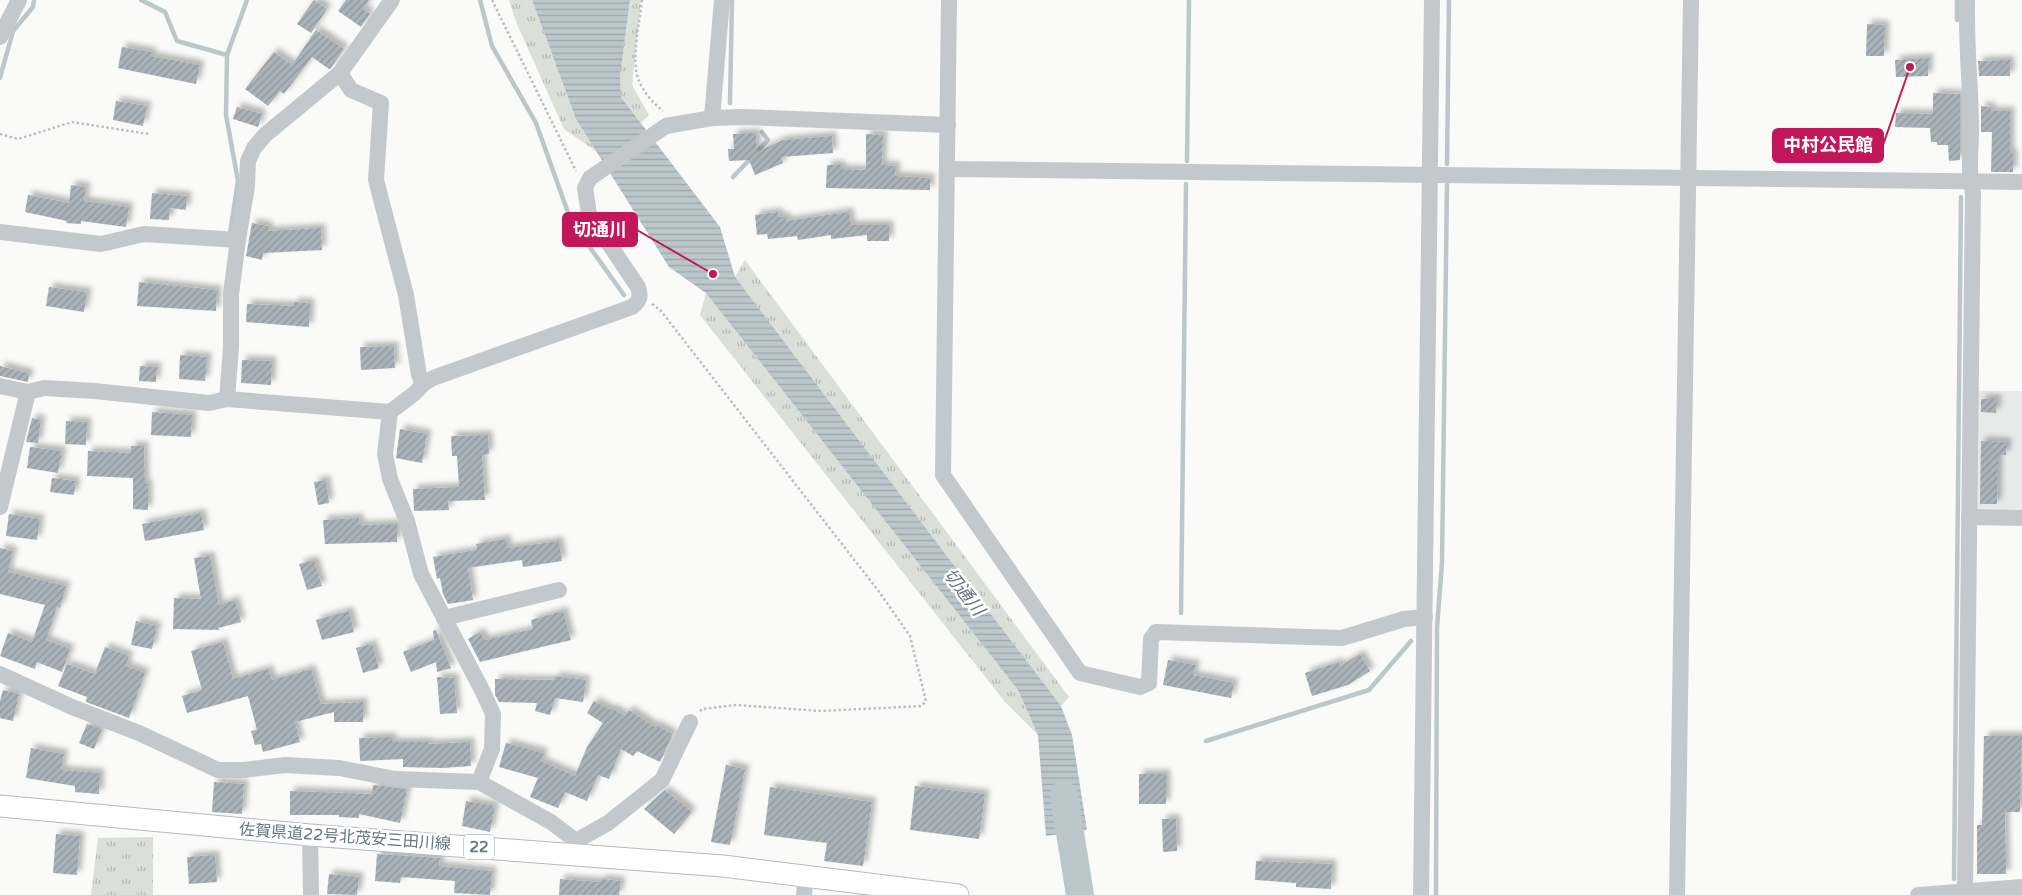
<svg xmlns="http://www.w3.org/2000/svg" width="2022" height="895" viewBox="0 0 2022 895" font-family="'Varela Round','Noto Sans JP',sans-serif">
	<style>
		.built { fill: #e8e9e9 }
		.grass { fill: url(#grass-tufts) }
		.water { fill: url(#water-rules) }
		.lines { fill: none; stroke-linecap: round; stroke-linejoin: round }
		.stream { stroke: #bbc7cb; stroke-width: 4.5 }
		.river { stroke: #bbc7cb; stroke-width: 28 }
		.building { fill: url(#building-hatch); filter: url(#shadow) }
		.major-casing { stroke: #b5babe; stroke-width: 23 }
		.path { stroke: #bbbfc2; stroke-width: 2.5; stroke-dasharray: 2.5 2.5; stroke-linecap: butt }
		.minor { stroke: #c3c8cc; stroke-width: 16 }
		.major { stroke: #fff; stroke-width: 21 }
		.labels { text-anchor: middle; dominant-baseline: central; stroke-width: 5; stroke-linejoin: round; paint-order: stroke }
		.shield { fill: #fff; stroke: #939fa8; stroke-width: 1 }
		.shield-label { font-size: 15px; font-weight: bold; fill: #657683 }
		.street-label { font-size: 16px; fill: #657683; stroke: #fff }
		.water-label { font-size: 18px; font-style: italic; fill: #60757c; stroke: #fff }
		.leader { fill: none; stroke: #c2185b; stroke-width: 2 }
		.callout-dot { fill: #c2185b; stroke: #fff; stroke-width: 2 }
		.callout { fill: #c2185b; stroke: #c2185b; stroke-width: 2 }
		.callout-label { font-size: 18px; text-anchor: middle; font-weight: bold; fill: #fff }
	</style>
	<defs>
		<pattern id="grass-tufts" width="24" height="20" patternUnits="userSpaceOnUse" patternTransform="scale(1.25)"><rect width="24" height="20" fill="#dadfd7"/><path d="M3 7l-1-3M5 7V3M7 7l1-3M15 17l-1-3M17 17v-4M19 17l1-3" fill="none" stroke="#b4b9b4"/></pattern>
		<pattern id="water-rules" width="6" height="5" patternUnits="userSpaceOnUse" patternTransform="scale(1.25)"><rect width="6" height="5" fill="#bbc7cb"/><path d="M0 2.5h6" fill="none" stroke="#9ca6aa"/></pattern>
		<pattern id="building-hatch" width="6" height="6" patternUnits="userSpaceOnUse" patternTransform="scale(1.25)"><rect width="6" height="6" fill="#aab3b9"/><path d="M-1 1l2-2M0 6l6-6M5 7l2-2" fill="none" stroke="#8e969c"/></pattern>
		<filter id="shadow"><feDropShadow dx="4.5" dy="-4.5" stdDeviation="2.5" flood-color="#0004"/></filter>
	</defs>
	<rect width="100%" height="100%" fill="#fafaf8"/>
	<path class="built" d="M1978,391h44v121l-46,-1z"/>
	<g class="grass">
		<path d="M509,0h23l44,119 21,33 -33,-23 -48,-107z"/>
		<path d="M630,0h11l-9,85 17,30 -8,8 -20,-26 -1,-21z"/>
		<path d="M745,260l324,437 -8,9 -326,-429z"/>
		<path d="M706,293l312,397 20,45 -33,-33 -305,-387z"/>
		<path d="M153,837v58h-62l7,-57z"/>
	</g>
	<path class="water" d="M532,0h98l-10,76 1,21 99,130 15,50 326,429 11,29 15,95 -41,6 -8,-101 -20,-45 -312,-397 -37,-26 -93,-148z"/>
	<g class="lines">
		<g class="stream">
			<path d="M141,0l24,12 12,29 50,14 -1,60 12,66 -8,52"/>
			<path d="M480,0l12,46 44,77 35,98 53,74"/>
			<path d="M1957,20v-20"/>
			<path d="M227,55l20,-55"/>
			<path d="M0,78l13,-47 20,-24 1,-7"/>
			<path d="M730,103l2,-103"/>
			<path d="M1187,161l2,-161"/>
			<path d="M1447,164l2,-164"/>
			<path d="M733,177l35,-37 -6,-8"/>
			<path d="M1181,613l5,-429"/>
			<path d="M1206,741l163,-51 42,-49"/>
			<path d="M1954,879l7,-682"/>
			<path d="M1436,895l1,-268 5,-64 5,-378"/>
		</g>
		<path class="river" d="M1064,795l16,100"/>
	</g>
	<g class="building">
		<path d="M314,0l13,9 -16,24 -14,-9z"/>
		<path d="M346,0h23l-6,9 7,5 -9,13 -23,-16z"/>
		<path d="M1867,24l18,1 -1,31h-18z"/>
		<path d="M316,30l28,19 -13,19 -2,1 -17,-12 -28,37 -4,-3 -12,15 -23,-17 29,-37 18,13z"/>
		<path d="M122,47l30,5 -1,4 49,9 -4,19 -78,-16z"/>
		<path d="M1929,58l-1,18 -32,1 -1,-17z"/>
		<path d="M2010,60v16h-31l-1,-15z"/>
		<path d="M1933,93l27,1v66l-11,1 -1,-16h-11v-3h-6l-1,-14 -35,-1 1,-14 37,1z"/>
		<path d="M116,101l31,5 -4,20 -30,-6z"/>
		<path d="M1981,106l10,1v4h19v42h3v19h-22l1,-40h-11z"/>
		<path d="M237,107l25,7 -4,13 -25,-8z"/>
		<path d="M756,133l1,19 26,-12 49,-4 1,17 -52,4 2,6 -28,12 -6,-15 -20,1 -1,-12h6l-1,-15z"/>
		<path d="M866,134l17,1 -1,30 14,1 -1,10 35,2v12l-104,-2 1,-23h14v4l25,1z"/>
		<path d="M71,185l15,2 -2,14 45,6 -3,20 -45,-6v3l-15,-1 1,-2 -42,-9 3,-17 41,8z"/>
		<path d="M152,193l35,3 -1,14 -16,-2 -1,12 -19,-1z"/>
		<path d="M778,212l1,5 7,-1v5l63,-9 2,13h38v16h-22v-6l-36,4v-4l-33,5 -1,-4 -29,3 -1,-5 -10,1 -2,-20z"/>
		<path d="M252,223l16,3v5l53,-3 1,22 -59,3 -1,7 -16,-4z"/>
		<path d="M139,282l78,8 -1,21 -79,-5z"/>
		<path d="M49,287l38,5 -3,20 -38,-6z"/>
		<path d="M294,302l16,1 -1,24 -63,-5 1,-18 47,2z"/>
		<path d="M394,346l1,22 -34,2 -1,-23z"/>
		<path d="M180,355l27,2 -2,24 -26,-2z"/>
		<path d="M242,360l30,1 -1,24 -30,-2z"/>
		<path d="M0,366l29,7 -1,9 -28,-6z"/>
		<path d="M140,366l17,1 -1,15 -17,-1z"/>
		<path d="M1981,399h16l-1,14 -15,-1z"/>
		<path d="M152,412l40,3 -1,22 -40,-2z"/>
		<path d="M32,418l9,2 -3,23 -12,-1z"/>
		<path d="M66,421l21,1 -1,23 -21,-1z"/>
		<path d="M400,429l27,5 -5,29 -26,-5z"/>
		<path d="M488,435l1,19 -7,1 3,45 -37,1 1,9 -35,1 -1,-22 46,-2 -2,-31h-5l-1,-20z"/>
		<path d="M1981,441l26,1 -1,13h-8l-1,49h-17z"/>
		<path d="M131,446h13l1,38h3v26l-15,-1v-31l-46,-2 1,-25 43,2z"/>
		<path d="M30,447l32,4 -4,22 -31,-5z"/>
		<path d="M52,478l24,3 -2,14 -24,-3z"/>
		<path d="M326,480l3,23 -11,2 -4,-23z"/>
		<path d="M201,513l3,17 -59,11 -3,-17z"/>
		<path d="M9,514l31,5 -3,21 -31,-4z"/>
		<path d="M359,518l1,7 37,-1v18l-72,2 -2,-24z"/>
		<path d="M506,539l2,9 51,-7 3,20 -39,6 -1,-7 -54,8 5,32 -25,4 -5,-10 -3,-16 -3,1 -4,-22 44,-7 -1,-6z"/>
		<path d="M0,548l13,3 -5,21 58,14 -6,22 -3,-1 -11,33 24,9 -8,23 -25,-10 -2,7 -35,-13 8,-23 24,9 13,-37 -45,-11z"/>
		<path d="M210,556l9,49 16,-5 6,22 -23,6 1,2 -46,-1 1,-31 27,1 -7,-41z"/>
		<path d="M314,560l8,26 -15,4 -8,-26z"/>
		<path d="M349,611l5,21 -32,8 -6,-20z"/>
		<path d="M563,611l8,29 -91,22 -12,-23 12,-7 5,8 48,-11 -2,-9z"/>
		<path d="M136,621l21,5 -5,23 -21,-4z"/>
		<path d="M436,630l15,38 -14,4 -1,-10 -25,10 -8,-20 31,-12 -1,-9z"/>
		<path d="M223,642l10,37 35,-10 4,11 39,-11 10,35 42,-2v20h-29v-10l-39,10 5,20 -37,10 -2,-8 -6,1 -4,-14 6,-1 -9,-34 -61,17 -5,-17 20,-6 -11,-39z"/>
		<path d="M372,644l7,24 -16,5 -7,-25z"/>
		<path d="M105,647l24,9 -3,10 19,7 -16,45 -43,-16 1,-5 -29,-11 9,-22 28,10z"/>
		<path d="M1360,654l10,17 -22,14 -36,11 -7,-23 34,-11 1,4z"/>
		<path d="M1168,660l28,5 -3,10 41,8 -3,15 -68,-13z"/>
		<path d="M555,676l31,4 -3,22 -28,-4 -5,17 -15,-4 2,-8 -38,-1 -4,-7v-16l60,1z"/>
		<path d="M437,677l17,1 3,35 -17,1z"/>
		<path d="M3,690l16,4 -6,27 -13,-3v-17z"/>
		<path d="M594,701l17,9 1,-2 13,8 4,-6 26,17 1,-2 17,9 -13,28 -23,-11 -4,5 -12,-7 -12,30 -11,-4 -11,26 -22,-9 -7,16 -28,-11 8,-19 -39,-11 7,-24 38,10 -3,8 34,15 12,-29 16,-24 -16,-10z"/>
		<path d="M87,724l15,5 -8,20 -15,-6z"/>
		<path d="M1984,736h38l-2,76h-15l1,62h-29v-49h5z"/>
		<path d="M392,737v5h36v2l42,-2 1,24 -28,2 -40,-1v-8l-43,2 -1,-23z"/>
		<path d="M31,748l33,6 -3,16 39,3 -1,21 -24,-2v-6l-49,-8z"/>
		<path d="M726,765l19,4 -15,76 -19,-3z"/>
		<rect x="1139" y="774" width="27" height="30"/>
		<path d="M214,782l30,2 -2,30 -30,-2z"/>
		<path d="M373,785l34,4 -7,34 -41,-9v4l-20,-1v-2h-49v-24l82,3z"/>
		<path d="M915,786l70,8 -6,45 -69,-9z"/>
		<path d="M770,787l102,15 -9,64 -39,-5 3,-18 -63,-8z"/>
		<path d="M665,790l27,22 -18,22 -30,-25z"/>
		<path d="M466,801l29,5 -5,26 -28,-6z"/>
		<path d="M1162,819h14l1,32 -14,1z"/>
		<path d="M56,834l24,2 -3,39 -24,-2z"/>
		<path d="M377,854l63,4 -1,8 53,5 -2,24 -36,-2 1,-12 -54,-4 -1,6 -25,-2z"/>
		<path d="M215,855l2,27 -28,2 -2,-27z"/>
		<path d="M1256,861l76,3 -1,25 -35,-2v-4l-41,-3z"/>
		<path d="M329,874l30,3 -2,18 -30,-1z"/>
		<path d="M560,879l40,3 1,-3 20,2 -2,14h-60z"/>
	</g>
	<g class="lines">
		<g class="major-casing">
			<path id="major" d="M0,806l310,29 413,31 235,29"/>
		</g>
		<g class="path">
			<path d="M492,0l84,171"/>
			<path d="M642,0c-2,22 -12,61 -3,81 5,12 14,22 24,30"/>
			<path d="M0,134l18,5 54,-17 77,12"/>
			<path d="M652,304l9,7 219,282 30,43 16,65 -5,5 -100,5 -85,-6 -34,4 -2,2"/>
		</g>
		<g class="minor">
			<path d="M949,0l-6,475 137,198 60,14 9,-4 2,-44 5,-7 186,6 62,-19 21,-2"/>
			<path d="M0,37l19,-37"/>
			<path d="M340,73l11,17 30,13 -5,77 30,115 13,80 4,9"/>
			<path d="M712,118l10,-118"/>
			<path d="M948,169l1074,13"/>
			<path d="M0,232l101,12 43,-10 94,6"/>
			<path d="M0,386l28,6 16,-4 51,3 114,12 18,-4 163,13"/>
			<path d="M227,399l4,-52v-53l7,-54 9,-54 1,-25 6,-13 11,-13 75,-62 52,-73"/>
			<path d="M0,507l28,-115"/>
			<path d="M1969,517l53,1"/>
			<path d="M444,618l115,-28"/>
			<path d="M0,674l72,33 67,26 79,37h26l41,-5 54,3 56,11 84,3 72,40 25,19 2,13"/>
			<path d="M479,782l13,-33 1,-35 -11,-24 -61,-116 -14,-53 -17,-42 -5,-25 5,-42 25,-19 8,-9 10,-6 199,-71c8,-6 9,-11 6,-20l-49,-73 -4,-26 5,-10 76,-52 46,-8 30,-1 206,8"/>
			<path d="M310,835l1,60"/>
			<path d="M576,841l32,-18 54,-43 28,-58"/>
			<path d="M1965,891l8,-698c-6,-24 -1,-49 -2,-73 -1,-40 -5,-80 -4,-120"/>
			<path d="M804,895l2,-19"/>
			<path d="M1421,895l11,-895"/>
			<path d="M1677,895l14,-895"/>
			<path d="M1918,895l104,-8"/>
		</g>
		<use href="#major" class="major"/>
	</g>
	<g class="labels">
		<rect class="shield" x="464" y="834.5" width="30" height="25" rx="4"/>
		<g class="shield-label">
			<text x="479" y="847">22</text>
		</g>
		<g class="street-label">
			<text transform="translate(345 837) rotate(4)">佐賀県道22号北茂安三田川線</text>
		</g>
		<g class="water-label">
			<text transform="translate(964 592) rotate(52)">切通川</text>
		</g>
	</g>
	<path class="leader" d="M1910 67L1883 145M713 274L637 230"/>
	<g class="callout-dot">
		<circle cx="1910" cy="67" r="5"/>
		<circle cx="713" cy="274" r="5"/>
	</g>
	<g class="callout">
		<rect x="1773" y="129" width="110" height="33" rx="5"/>
		<rect x="563" y="213" width="74" height="33" rx="5"/>
	</g>
	<g class="callout-label">
		<text x="1828" y="151">中村公民館</text>
		<text x="600" y="236">切通川</text>
	</g>
</svg>
